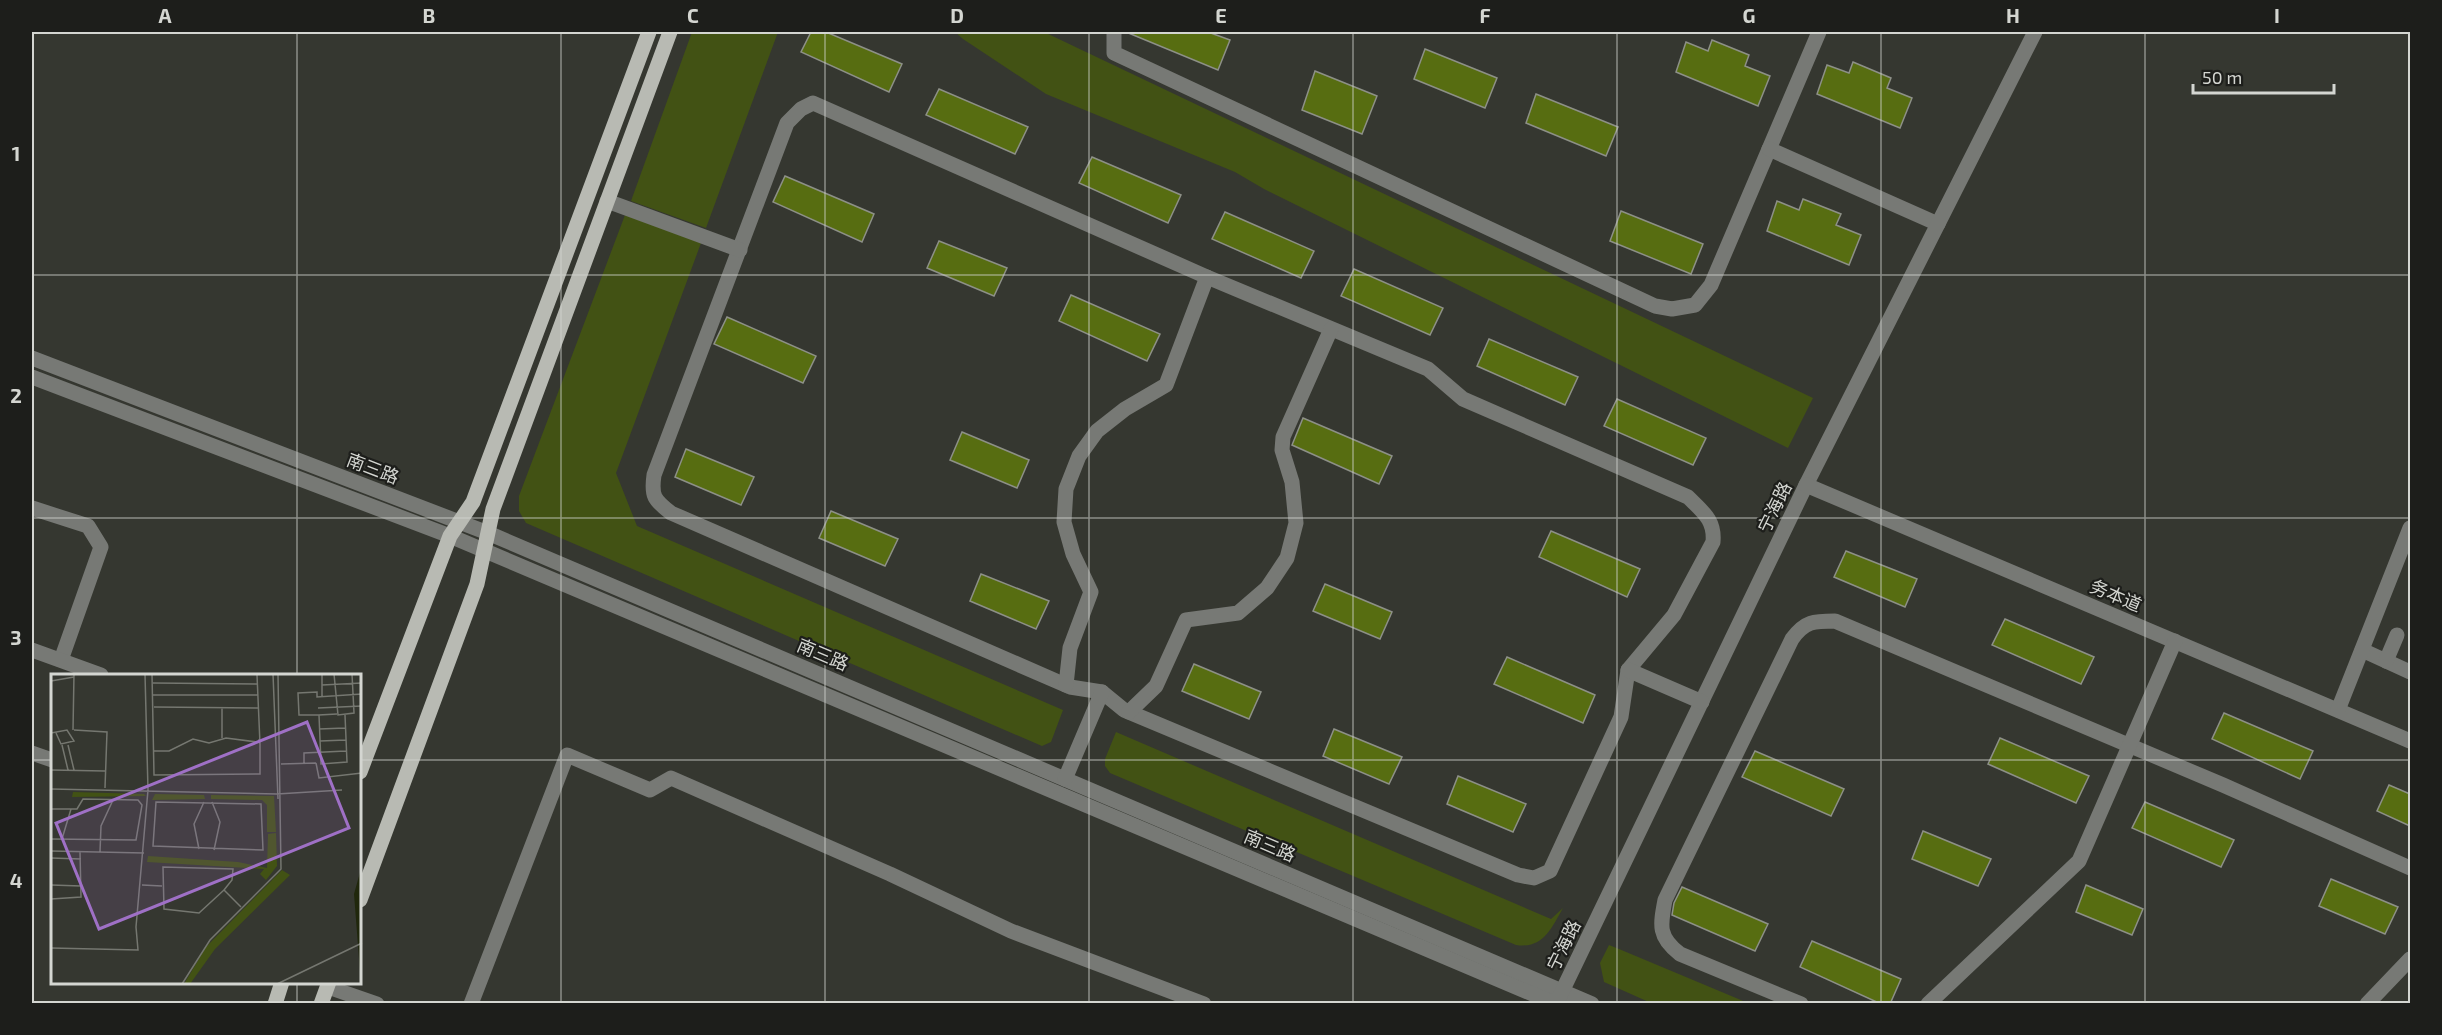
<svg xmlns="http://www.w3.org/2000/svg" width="2442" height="1035" viewBox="0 0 2442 1035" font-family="'Exo 2','Noto Sans SC',sans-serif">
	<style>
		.green { fill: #425214 }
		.building { fill: #576d11; stroke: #8d9087; stroke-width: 1.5 }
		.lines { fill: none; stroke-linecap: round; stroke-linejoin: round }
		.minor { stroke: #777975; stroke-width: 15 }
		.major { stroke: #b8bab3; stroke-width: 15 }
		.grid { fill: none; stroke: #d4d6d1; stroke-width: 1.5; stroke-opacity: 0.55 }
		.labels { text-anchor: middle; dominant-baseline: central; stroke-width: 4.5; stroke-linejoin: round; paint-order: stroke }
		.street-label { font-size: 18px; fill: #d4d6d1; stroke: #1d1e1b }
		.inset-road { fill: none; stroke: #757770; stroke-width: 1.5 }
		.view { fill: #9f70c6; fill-opacity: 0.15; stroke: #9f70c6; stroke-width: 3 }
		.inset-edge { fill: none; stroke: #d4d6d1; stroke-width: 3 }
		.neatline { fill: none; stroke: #d4d6d1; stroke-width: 2 }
		.grid-label { font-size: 20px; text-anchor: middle; font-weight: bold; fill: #d4d6d1 }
	</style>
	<rect width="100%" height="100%" fill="#353730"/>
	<g class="green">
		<path d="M692,32h86l-72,196 -75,-27z"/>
		<path d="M955,32h89l769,366 -25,50 -524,-259 -29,-17 -189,-78 -83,-55z"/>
		<path d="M625,215l76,28 -85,230 21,53 426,184 -12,32 -9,4 -516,-223 -7,-12v-15z"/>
		<path d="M1116,732l435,187 12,-11c-12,21 -20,41 -47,37l-406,-172 -5,-7v-7z"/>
		<path d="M1609,945l10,4 129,54h-97l-47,-21 -4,-19z"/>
	</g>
	<g class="building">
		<path d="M811,32h15l76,32 -13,28 -88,-40z"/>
		<path d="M1126,32h82l22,8 -12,30z"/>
		<path d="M1712,40l37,15 -4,11 25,10 -12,30 -82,-34 10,-30 22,9z"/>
		<path d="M1425,49l72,29 -12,30 -71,-29z"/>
		<path d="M1853,62l38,16 -4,10 25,10 -12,30 -83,-34 10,-29 22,8z"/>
		<path d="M1315,71l62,25 -15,38 -60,-24z"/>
		<path d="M939,89l89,38 -13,27 -89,-39z"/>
		<path d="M1536,94l82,33 -12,29 -80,-33z"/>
		<path d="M1092,157l89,38 -13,28 -89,-40z"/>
		<path d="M785,176l89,38 -12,28 -89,-40z"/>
		<path d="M1803,199l38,15 -5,11 25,10 -12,30 -82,-34 10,-30 22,9z"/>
		<path d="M1621,211l82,33 -12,30 -81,-33z"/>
		<path d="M1225,212l89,39 -13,27 -89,-39z"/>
		<path d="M939,241l68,27 -13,28 -67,-28z"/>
		<path d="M1354,269l89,39 -13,27 -89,-39z"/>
		<path d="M1071,295l89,39 -13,27 -88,-40z"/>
		<path d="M727,317l89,39 -13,27 -89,-39z"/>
		<path d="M1489,339l89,38 -13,28 -88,-39z"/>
		<path d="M1617,399l89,39 -13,27 -89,-39z"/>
		<path d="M1303,418l89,38 -13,28 -87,-39z"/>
		<path d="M962,432l67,28 -12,28 -67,-28z"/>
		<path d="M686,449l68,28 -13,28 -66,-28z"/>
		<path d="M831,511l67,28 -13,27 -66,-28z"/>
		<path d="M1551,531l89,38 -13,28 -88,-40z"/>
		<path d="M1846,551l71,28 -12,28 -71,-30z"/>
		<path d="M981,574l68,27 -13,28 -66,-28z"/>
		<path d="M1325,584l67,28 -12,27 -67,-28z"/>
		<path d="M2005,619l89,38 -13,27 -89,-39z"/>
		<path d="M1507,657l88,38 -12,28 -89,-39z"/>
		<path d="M1194,664l67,28 -12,27 -67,-28z"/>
		<path d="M2224,713l89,38 -13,28 -88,-40z"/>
		<path d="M1334,729l68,28 -13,27 -66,-28z"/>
		<path d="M2000,738l89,38 -13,27 -88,-39z"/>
		<path d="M1755,751l89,38 -13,27 -89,-39z"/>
		<path d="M1458,776l68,28 -13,28 -66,-28z"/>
		<path d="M2389,785l21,9v32l-33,-15z"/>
		<path d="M2145,802l89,38 -13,27 -89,-39z"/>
		<path d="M1923,831l68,28 -13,27 -66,-27z"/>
		<path d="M2331,879l67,28 -13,27 -66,-28z"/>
		<path d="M2086,885l57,24 -11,26 -56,-23z"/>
		<path d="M1682,887l86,37 -13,27 -83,-36 2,-12z"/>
		<path d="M1812,941l89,38 -11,25h-9l-81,-37z"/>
	</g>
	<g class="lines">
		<g class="minor">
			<path d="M1114,32v21l541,253 17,3 23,-4 16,-20 108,-253"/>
			<path d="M813,103l394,174 221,92 35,30 225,98c15,15 27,23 25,45l-39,73 -46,55 -7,47 -71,154 -16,7 -16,-3 -394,-165 -22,-18 -32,-5 -399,-174c-17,-13 -20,-17 -17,-38l133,-352 14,-14z"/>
			<path d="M1769,149l169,75"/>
			<path d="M607,201l133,49"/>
			<path d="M32,358l456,175 1104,471"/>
			<path d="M32,377l418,159 1106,468 250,-519 229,-453"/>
			<path d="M1806,485l604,256"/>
			<path d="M32,508l56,18 13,21 -40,113"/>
			<path d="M32,650l69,25"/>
			<path d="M2362,650l48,22"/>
			<path d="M2386,661l11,-26"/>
			<path d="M1628,670l74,32"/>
			<path d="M1066,685l4,-37 21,-56 -18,-38 -9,-32 2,-33 13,-33 18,-25 28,-22 41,-24 41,-108"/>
			<path d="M2338,710l72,-182"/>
			<path d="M1129,712l27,-26 30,-66 52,-7 29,-25 20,-30 9,-35 -4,-41 -10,-32 1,-13 48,-108"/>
			<path d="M32,753l20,7"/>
			<path d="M1065,779l37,-87"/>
			<path d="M328,987l49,17"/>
			<path d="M471,1004l96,-249 83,35 21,-12 219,96 121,57 193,73"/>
			<path d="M1801,1004l-121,-50c-22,-17 -20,-28 -15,-54l127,-261c13,-18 22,-18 43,-18l388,164 187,83"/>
			<path d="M1928,1004l151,-143 96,-220"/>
			<path d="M2367,1004l43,-45"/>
		</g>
		<g class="major">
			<path d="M360,772l90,-236 23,-34 176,-470"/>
			<path d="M360,900l117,-316 16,-75 177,-477"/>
			<path d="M275,1004l7,-22"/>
			<path d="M321,1004l8,-22"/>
		</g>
	</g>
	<path class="grid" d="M297,32v643M561,32v972M825,32v972M1089,32v972M1353,32v972M1617,32v972M1881,32v972M2145,32v972M32,275h2378M32,518h2378M32,760h20M360,760h2050M297,982v22"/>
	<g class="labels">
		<g class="street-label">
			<text transform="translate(373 468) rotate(21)">南三路</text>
			<text transform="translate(1774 507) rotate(-64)">宁海路</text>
			<text transform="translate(2116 595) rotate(23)">务本道</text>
			<text transform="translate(823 654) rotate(23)">南三路</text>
			<text transform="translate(1270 845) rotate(23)">南三路</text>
			<text transform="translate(1563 945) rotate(-64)">宁海路</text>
		</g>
	</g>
	<g transform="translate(51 674)">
		<rect width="310" height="310" fill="#353730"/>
		<path d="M22,118l71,2 2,2 -74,1zM104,120l49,1 1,4 -53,1zM160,121l63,1 2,36h-9v-27l-5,-5 -51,-1zM225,159l1,33 -11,14 -6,-6 4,-5 -117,-7 1,-6 90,6 29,6 1,-34zM231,196l8,5 -75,74 -25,35h-6l22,-37z" fill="#425214"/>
		<path d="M310,195l-2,22 2,93 -7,-90z" fill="#20270c"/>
		<path class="inset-road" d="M101,0l2,101 106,-1v-30M222,0l5,125M283,0l4,41 16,-2 -2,-39M206,1l3,69 -1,-5M0,7l23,-4M102,9l104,1M271,11l40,-2M102,21h105M271,22v-22M103,33l104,1M267,34l44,-2M286,40l-18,1 2,49 26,-2 -2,-47M268,41h-20l-1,-22 19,-1v5l45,-3M268,55l26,-1M22,56l1,-56M23,56l33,2 -2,56M0,59l16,-3 7,11 -13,3 -5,-11M171,64v-30M269,67l26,-1M11,71l6,25M17,71l6,25M102,77h16l24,-12 16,4 17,-5 31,4M253,89v-10l42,-2M265,89l3,15 43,-5M230,90l35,-1M0,96l54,1M0,115l226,5 65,-4M105,128l105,2 2,46 -110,-4zM161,128l8,20 -6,28M0,135h26l6,-10 55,1 4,5 -6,35 -85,-1M11,165l9,-30M148,175l-5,-25 10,-22M0,177l93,2M49,178l1,-26 12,-26M0,184l30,1M0,211l30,1M91,211l20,1M173,216l-25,23 -35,-4 -1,-42 70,2 -1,11 -8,10 17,17M0,225l30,-2 -1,-45M0,274l87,2 -2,-23 12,-137 -3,-116M131,310l28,-44 71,-71 -3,-195M226,310l85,-41"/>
		<path class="view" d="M256,48l42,106 -250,101 -43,-106z"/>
		<rect width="310" height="310" class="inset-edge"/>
	</g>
	<rect width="2442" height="1035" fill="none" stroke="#1d1e1b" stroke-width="66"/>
	<path d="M2193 84v9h141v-9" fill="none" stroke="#d4d6d1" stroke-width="3"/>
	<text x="2202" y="84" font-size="18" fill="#d4d6d1" stroke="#1d1e1b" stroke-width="4.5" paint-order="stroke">50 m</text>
	<rect x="33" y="33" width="2376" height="969" class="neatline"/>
	<g class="grid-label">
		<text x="165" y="23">A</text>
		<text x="429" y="23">B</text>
		<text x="693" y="23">C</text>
		<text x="957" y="23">D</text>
		<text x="1221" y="23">E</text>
		<text x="1485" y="23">F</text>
		<text x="1749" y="23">G</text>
		<text x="2013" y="23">H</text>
		<text x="2277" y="23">I</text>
		<text x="16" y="161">1</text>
		<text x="16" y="403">2</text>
		<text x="16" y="645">3</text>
		<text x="16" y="888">4</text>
	</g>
</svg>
